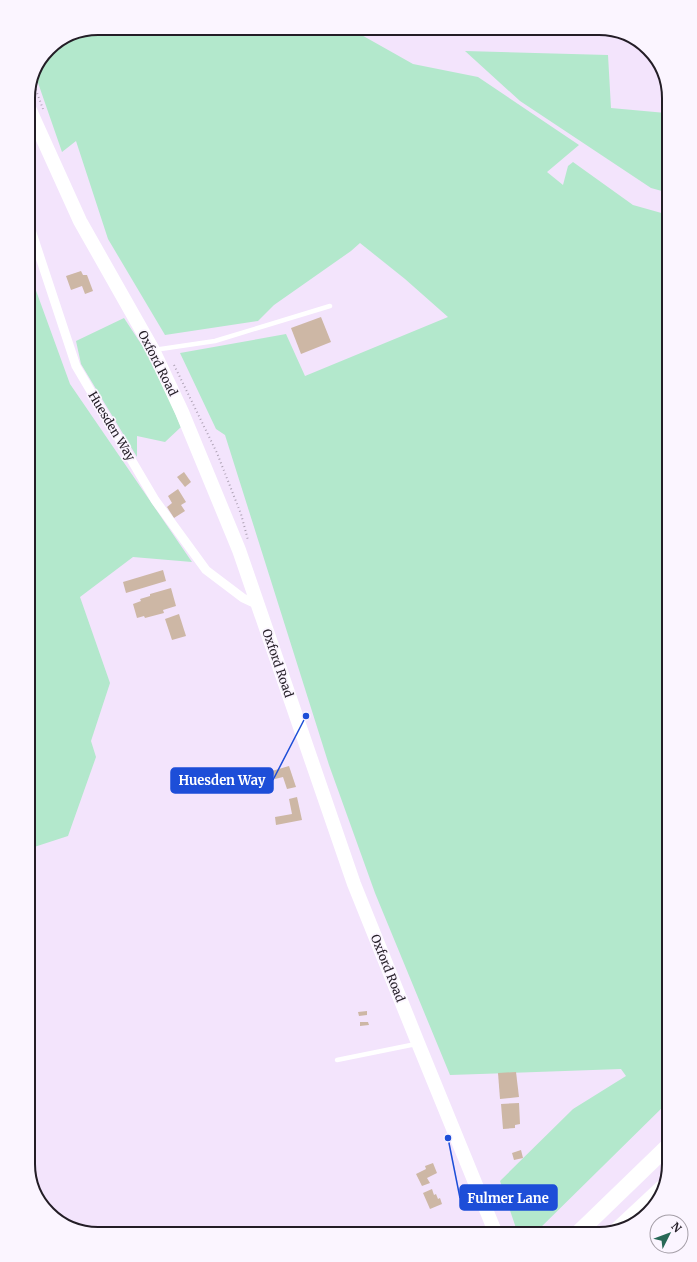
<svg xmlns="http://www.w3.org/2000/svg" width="697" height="1262" viewBox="0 0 697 1262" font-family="Merriweather,serif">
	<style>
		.green { fill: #b3e8cc }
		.building { fill: #cdb7a5 }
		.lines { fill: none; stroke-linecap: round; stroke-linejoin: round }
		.path { stroke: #afa3b6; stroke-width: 2; stroke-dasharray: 1 3; stroke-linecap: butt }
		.service { stroke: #fff; stroke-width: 4.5 }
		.minor { stroke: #fff; stroke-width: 9 }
		.primary { stroke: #fff; stroke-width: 14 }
		.motorway { stroke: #fff; stroke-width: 16 }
		.labels { text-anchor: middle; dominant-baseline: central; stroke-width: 3.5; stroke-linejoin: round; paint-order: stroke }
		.street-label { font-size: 12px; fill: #231d26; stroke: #fbf5ff }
		.rim { fill: none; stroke: #231d26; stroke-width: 2 }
		.leader { fill: none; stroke: #1d4ed8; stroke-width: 1.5 }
		.callout-dot { fill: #1d4ed8; stroke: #fbf5ff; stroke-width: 1.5 }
		.callout { fill: #1d4ed8; stroke: #1d4ed8; stroke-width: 1.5 }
		.callout-label { font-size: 13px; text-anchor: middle; font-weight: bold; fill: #fff }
	</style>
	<rect width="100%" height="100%" fill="#f3e4fc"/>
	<g class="green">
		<path d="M364,30l-6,3 55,31 65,13 101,68 -32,27 16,13 5,-19 5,-4 60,43 32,9h4v887l-135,133h-16l-18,-53 73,-72 53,-33 -5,-7 -171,6 -75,-182 -46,-128 -104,-330 -9,-6 -36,-76 106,-19 19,42 143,-59 -43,-38 -45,-36 -9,8 -77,54 -16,16 -93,14 -57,-96 -32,-98 -14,11 -26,-75 13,-29 22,-15z"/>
		<path d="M465,51l143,4 3,53 55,5 3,1v79l-18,-5 -131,-87z"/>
		<path d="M28,257l6,28 36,99 122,178 -59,-5 -53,40 30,86 -19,58 5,16 -28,79 -40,13z"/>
		<path d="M124,318l29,44 28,65 -16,15 -28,-6v21l-56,-93 -5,-23z"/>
	</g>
	<g class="building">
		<path d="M81,271l2,4h4l6,16 -8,3 -3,-8 -11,4 -5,-14z"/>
		<path d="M321,317l10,25 -30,12 -10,-26z"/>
		<path d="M184,472l7,10 -6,5 -8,-10z"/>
		<path d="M178,489l8,13 -5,3 4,6 -11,7 -7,-11 5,-4 -4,-7z"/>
		<path d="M163,570l3,11 -40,12 -3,-11z"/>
		<path d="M171,588l5,18 -13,4 1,3 -19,5 -1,-2 -7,2 -4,-14 8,-3 -1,-2 10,-3v-2z"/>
		<path d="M179,614l7,22 -14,4 -7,-21z"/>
		<path d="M289,766l7,21 -9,2 -4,-12 -8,2 -3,-8z"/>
		<path d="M297,797l5,23 -26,5 -1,-8 17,-3 -3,-15z"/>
		<path d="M367,1011v4l-8,1 -1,-4z"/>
		<path d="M360,1022h8l1,3 -9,1z"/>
		<path d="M516,1072l3,25 -19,2 -2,-26z"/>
		<path d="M519,1103l1,21 -5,1v3l-12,1 -2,-25z"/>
		<path d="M521,1150l2,8 -9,2 -2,-7z"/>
		<path d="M433,1163l4,10 -10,5 3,5 -8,3 -6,-12 10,-5 -1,-3z"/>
		<path d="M432,1189l2,6 2,-1 2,5 2,-1 2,6 -12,5 -7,-16z"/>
	</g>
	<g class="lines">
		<g class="path">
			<path d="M33,82l10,27"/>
			<path d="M174,365l43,88 24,61 7,26"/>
		</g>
		<g class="service">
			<path d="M154,350l61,-9 115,-35"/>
			<path d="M337,1060l79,-16"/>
		</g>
		<g class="minor">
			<path d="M28,209l2,18 46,139 79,134 51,70 37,28 15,7"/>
			<path d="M481,1234l12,-9"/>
		</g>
		<path class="primary" d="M28,106l52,115 73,129 29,62 57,138 115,334 64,159 78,191"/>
		<g class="motorway">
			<path d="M617,1230l45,-42"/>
			<path d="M577,1234l92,-89"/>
		</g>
	</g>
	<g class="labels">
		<g class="street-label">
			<text transform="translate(158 363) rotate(63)">Oxford Road</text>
			<text transform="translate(112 426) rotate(59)">Huesden Way</text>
			<text transform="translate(278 663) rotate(71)">Oxford Road</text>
			<text transform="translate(388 968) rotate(68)">Oxford Road</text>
		</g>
	</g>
	<path d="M0 0H697V1262H0ZM98 35H599A63 63 0 0 1 662 98V1164A63 63 0 0 1 599 1227H98A63 63 0 0 1 35 1164V98A63 63 0 0 1 98 35Z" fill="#fbf5ff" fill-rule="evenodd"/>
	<path class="rim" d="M98 35H599A63 63 0 0 1 662 98V1164A63 63 0 0 1 599 1227H98A63 63 0 0 1 35 1164V98A63 63 0 0 1 98 35Z"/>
	<path class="leader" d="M306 716L273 780M448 1138L460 1198"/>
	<g class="callout-dot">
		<circle cx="306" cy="716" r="4"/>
		<circle cx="448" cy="1138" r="4"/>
	</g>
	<g class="callout">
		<rect x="171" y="768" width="102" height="25" rx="4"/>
		<rect x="460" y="1185" width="97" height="25" rx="4"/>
	</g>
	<g class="callout-label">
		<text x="222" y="785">Huesden Way</text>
		<text x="508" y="1203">Fulmer Lane</text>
	</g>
	<g transform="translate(669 1234) rotate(48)"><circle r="19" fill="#fbf5ff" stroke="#a59fa8"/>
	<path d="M0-3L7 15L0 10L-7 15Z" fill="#286957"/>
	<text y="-6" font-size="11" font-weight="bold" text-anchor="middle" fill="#231d26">N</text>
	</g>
</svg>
